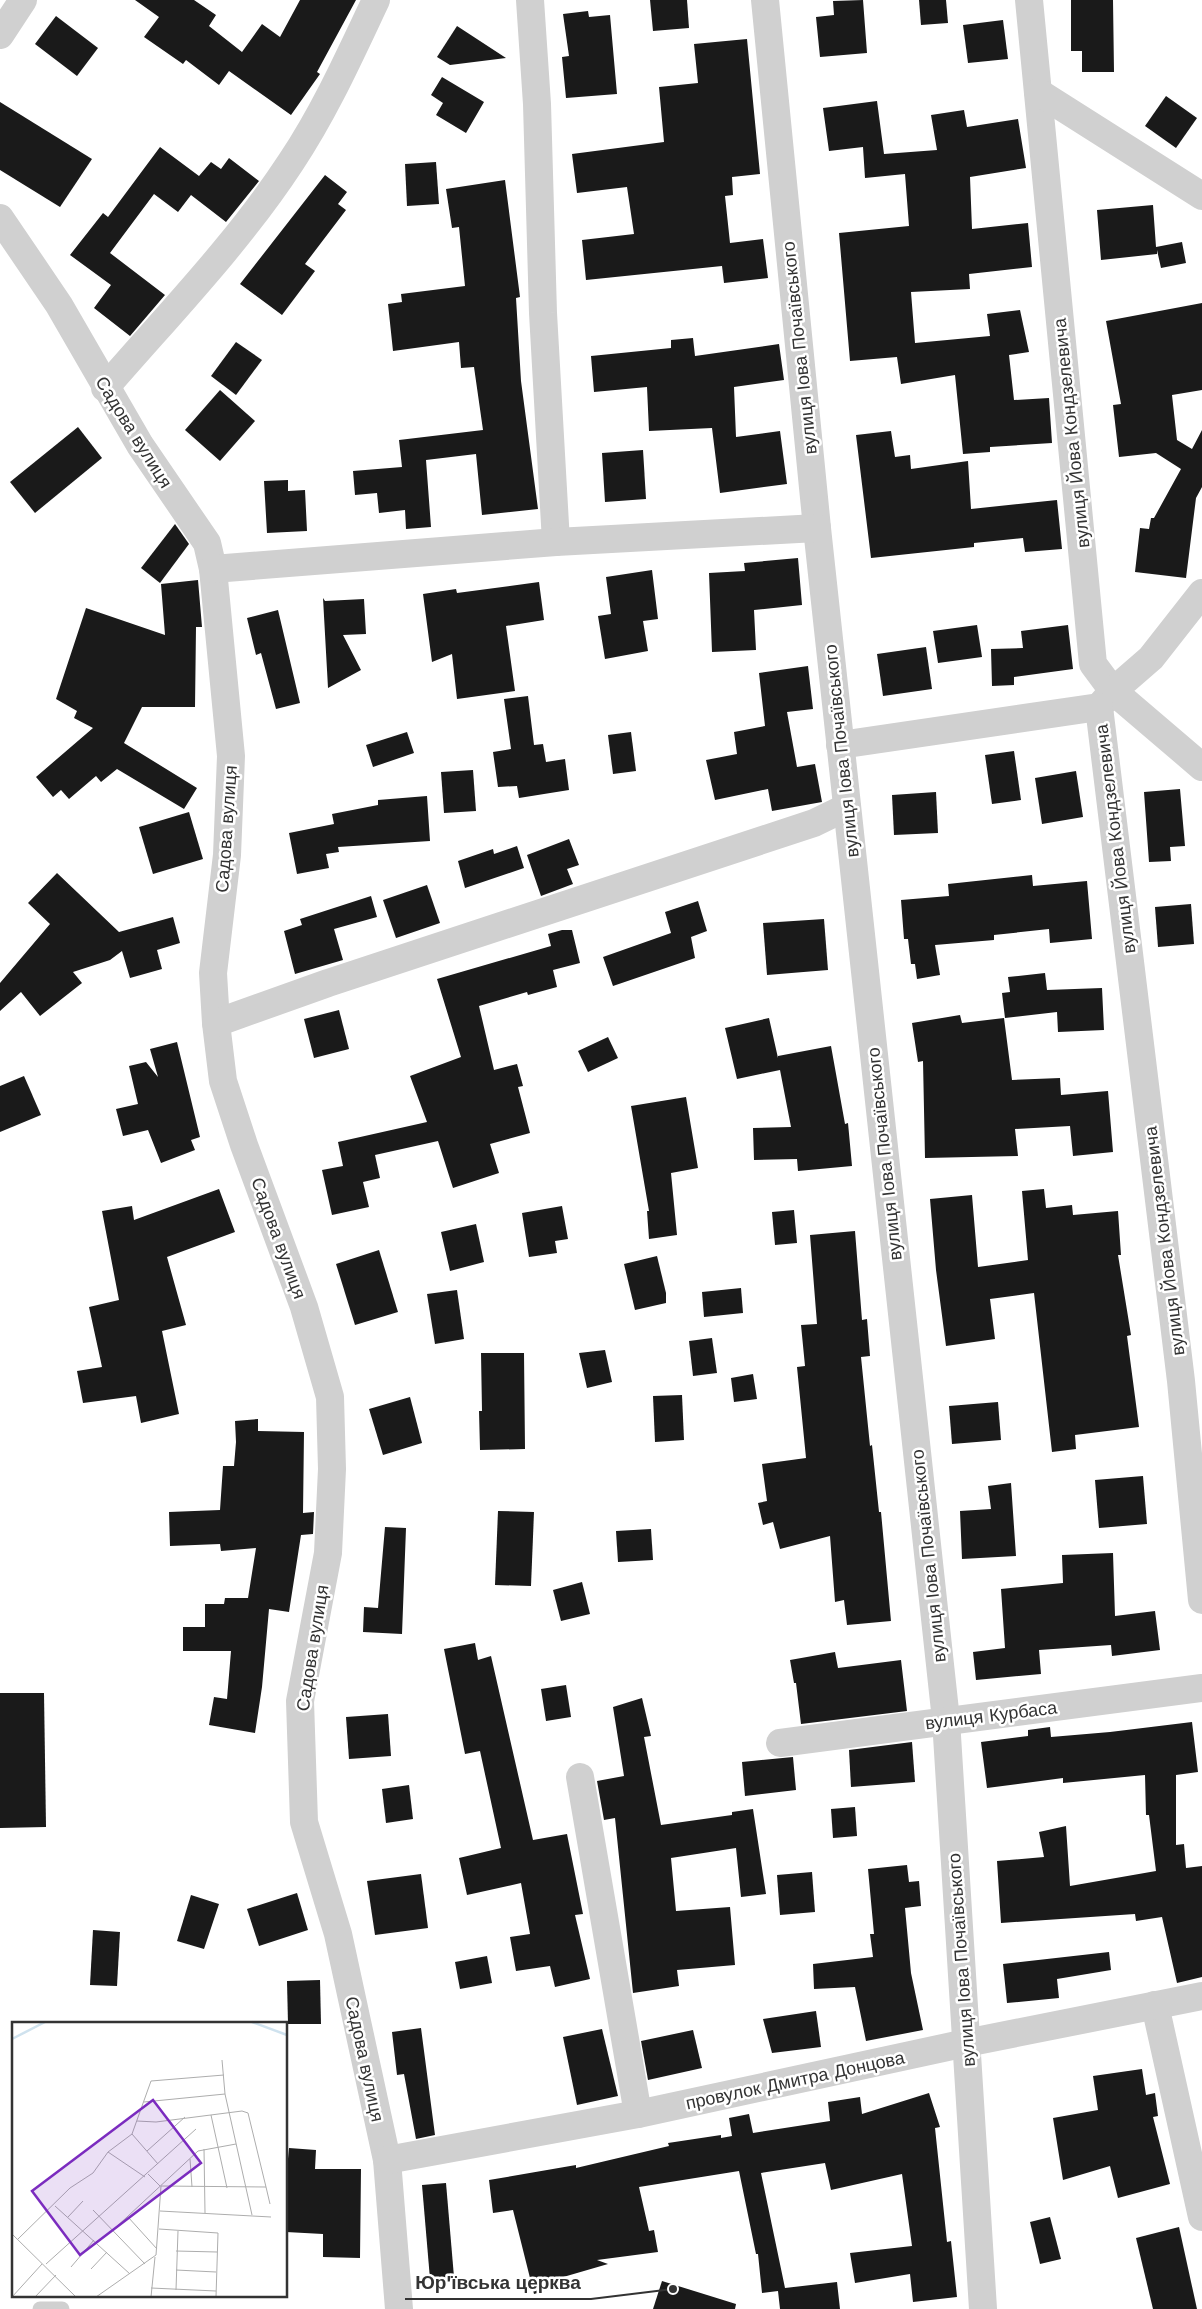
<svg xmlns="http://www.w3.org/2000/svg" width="1202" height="2309" viewBox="0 0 1202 2309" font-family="'Work Sans',sans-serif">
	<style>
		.building { fill: #1a1a1a }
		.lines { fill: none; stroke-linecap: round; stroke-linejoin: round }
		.service { stroke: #d0d0d0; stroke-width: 15 }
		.minor { stroke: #d0d0d0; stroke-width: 28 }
		.labels { text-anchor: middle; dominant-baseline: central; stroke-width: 5; stroke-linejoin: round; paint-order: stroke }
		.street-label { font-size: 18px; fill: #333; stroke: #fff }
		.inset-river { fill: none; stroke: #cfe2ee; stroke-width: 2.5 }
		.inset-road { fill: none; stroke: #adadad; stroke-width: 1 }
		.view { fill: #7b2cbf; fill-opacity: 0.15; stroke: #7b2cbf; stroke-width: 2.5 }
		.inset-edge { fill: none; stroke: #333; stroke-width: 2.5 }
		.leader { fill: none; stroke: #333; stroke-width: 2 }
		.callout-dot { fill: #333; stroke: #fff; stroke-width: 2 }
		.callout-label { font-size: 19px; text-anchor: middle; font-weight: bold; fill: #333; stroke: #fff; stroke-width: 5; stroke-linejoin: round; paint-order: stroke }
	</style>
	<rect width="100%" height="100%" fill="#fff"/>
	<g class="building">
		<path d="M135,0h59l22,15 -7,11 33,26 20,-28 18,13 20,-37h56l-39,72 3,2 -29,41 -62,-44 -10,14 -33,-25 -3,4 -39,-27 15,-20z"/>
		<path d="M650,0h37l2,28 -36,3z"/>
		<path d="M863,0l4,53 -47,4 -4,-40 18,-2 -1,-14z"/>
		<path d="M919,0h27l2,23 -27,2z"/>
		<path d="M1071,0h42l1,72h-32v-21h-11z"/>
		<path d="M588,11l1,6 21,-2 7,79 -51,4 -4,-41 7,-1 -6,-42z"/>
		<path d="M56,16l42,32 -21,28 -42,-32z"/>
		<path d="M1003,20l5,39 -40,4 -5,-38z"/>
		<path d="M457,26l49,32 -56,7 -13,-8z"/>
		<path d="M747,39l13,135 -28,3 1,18 -8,1 5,47 33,-4 5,39 -44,5 -2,-17 -136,14 -4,-40 52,-6 -7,-47 -50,6 -5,-39 92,-12 -5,-55 39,-4 -4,-39z"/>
		<path d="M442,77l42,25 -18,31 -30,-18 7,-12 -12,-8z"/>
		<path d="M1166,96l31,22 -21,30 -31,-22z"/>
		<path d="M877,101l7,53 53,-4 -6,-35 33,-5 3,17 51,-8 8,49 -56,9 2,52 56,-6 4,44 -63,7 1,15 -59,3 4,51 75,-7 -3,-22 33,-4 9,42 -20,3 5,45 35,-2 3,45 -62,4v5l-27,2 -8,-79 -54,9 -4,-27 -47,4 -11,-128 70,-7 -4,-52 -40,4 -2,-31 -34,4 -6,-43z"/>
		<path d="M0,102l92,57 -32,48 -60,-37z"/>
		<path d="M160,147l39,29 12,-14 10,7 8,-11 30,23 -33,41 -35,-27 -13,17 -24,-18 -44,59 55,42 -35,41 -36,-28 17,-23 -41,-30 33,-42 5,4z"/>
		<path d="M436,162l3,42 -32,2 -2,-42z"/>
		<path d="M325,175l22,17 -9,12 8,6 -41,54 10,7 -33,44 -42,-31z"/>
		<path d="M505,180l15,117 -4,1 5,83 17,128 -56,6 -6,-61 -50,6 5,67 -25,2 -1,-19 -26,3 -2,-20 -22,2 -2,-24 49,-4 -3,-27 84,-10 -9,-63 -13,1 -2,-26 -66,9 -5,-47 14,-2 -1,-8 64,-8 -6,-59 -7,1 -6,-39z"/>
		<path d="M1153,205l3,42 26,-5 4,21 -25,5 -4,-18v4l-56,6 -4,-50z"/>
		<path d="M1202,303v87l-30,5 5,45 15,9 10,-19v57l-6,11 -10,80 -51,-6 5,-44 9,1 2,-11h3l27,-49 -25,-16 -37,4 -6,-52 8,-1 -15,-83z"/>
		<path d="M693,338l2,18 84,-12 5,36 -50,7 2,50 44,-6 7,53 -67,9 -8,-65 -63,3 -2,-44 -53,5 -3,-36 80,-8v-8z"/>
		<path d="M236,342l26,18 -26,35 -25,-19z"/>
		<path d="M220,390l35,31 -35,40 -35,-31z"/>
		<path d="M78,427l24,31 -67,55 -25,-31z"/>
		<path d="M891,431l4,26 15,-2 1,14 57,-8 3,48 86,-9 5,49 -37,3 -2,-14 -49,5v4l-103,11 -15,-123z"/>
		<path d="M643,450l3,49 -41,3 -3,-49z"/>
		<path d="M288,480v11l17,-1 2,41 -40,2 -3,-52z"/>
		<path d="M175,524l14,20 -29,39 -19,-15z"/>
		<path d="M798,558l4,47 -48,5 2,40 -44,2 -3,-79 36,-2 -1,-8z"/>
		<path d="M652,570l6,49 -15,2 5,30 -43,8 -7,-43 13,-2 -5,-37z"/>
		<path d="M198,580l4,47h-6l-1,80h-53l-18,36 73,45 -13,21 -67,-40 -16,13 -5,-6 -27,23 -8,-9 -8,7 -17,-20 57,-49 -19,-10 3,-7 -21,-12 30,-91 79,27 -4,-51z"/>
		<path d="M539,582l5,38 -38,6 9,65 -58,8 -5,-45 -20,8 -9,-68 33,-5 1,4z"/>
		<path d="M323,598l2,3 39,-2 2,35 -23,1 18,35 -33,18z"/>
		<path d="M278,610l22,93 -24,6 -15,-56 -5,2 -9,-37z"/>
		<path d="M977,625l5,32 -44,6 -5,-32z"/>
		<path d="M1068,625l5,44 -59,8v8l-22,1 -1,-37 32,-1 -2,-17z"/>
		<path d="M926,647l6,42 -49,7 -6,-42z"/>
		<path d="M808,666l5,43 -26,3 10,55 18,-3 7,38 -50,9 -4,-22 -53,11 -9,-40 31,-6 -3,-22 31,-6 -6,-53z"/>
		<path d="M528,696l6,49 9,-1 3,18 19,-3 4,31 -50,8 -2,-12 -19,1 -5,-35 18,-3 -7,-50z"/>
		<path d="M407,732l7,21 -41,14 -7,-22z"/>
		<path d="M631,732l5,39 -23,3 -5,-39z"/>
		<path d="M1014,751l7,49 -29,4 -7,-49z"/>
		<path d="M473,770l3,41 -32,2 -3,-41z"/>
		<path d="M1076,771l7,46 -41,7 -7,-46z"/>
		<path d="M1180,789l5,57 -15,1 1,14 -22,1 -5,-70z"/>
		<path d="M936,792l2,41 -44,2 -2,-40z"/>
		<path d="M427,796l3,45 -92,6 1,5 -13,2 3,14 -32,6 -8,-41 45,-9 -2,-10 46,-9v-5z"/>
		<path d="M189,812l14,47 -50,15 -14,-47z"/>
		<path d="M569,839l10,26 -12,4 6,15 -32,12 -14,-41z"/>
		<path d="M517,846l7,22 -59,20 -7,-27 35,-12 1,5z"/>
		<path d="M57,873l62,59 54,-15 7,26 -23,7 5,19 -32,9 -8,-27 -12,9 -37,12 9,11 -42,33 -19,-24 -21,19v-28l50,-59 -22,-21z"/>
		<path d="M1032,875l1,11 54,-5 5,58 -42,4 -1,-14 -55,6v5l-59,5 5,30 -23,4 -2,-15h-4l-3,-25h-4l-3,-39 48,-4 -1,-12z"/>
		<path d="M427,885l13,38 -44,15 -13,-38z"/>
		<path d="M371,896l6,21 -43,12 9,31 -48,14 -11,-43 18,-6 -2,-6z"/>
		<path d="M698,901l9,30 -16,6 4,21 -82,28 -10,-29 68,-24 -6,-21z"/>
		<path d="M1191,904l3,40 -36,3 -3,-40z"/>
		<path d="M824,919l4,51 -61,5 -4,-52z"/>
		<path d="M562,930h10l8,33 -27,7 4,17 -29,8 -1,-3 -48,14 15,64 23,-6 6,22 -5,1 12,46 -40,11 9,29 -46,15 -15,-47 -63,14 5,23 -17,4 6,25 -37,8 -10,-45 21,-4 -5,-24 89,-20 -17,-46 51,-19 -24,-78 114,-33 -3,-12z"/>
		<path d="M1045,973l2,17 55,-2 2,42 -46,2 -1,-20 -52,6 -3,-25 8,-1 -2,-15z"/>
		<path d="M339,1010l10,39 -35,9 -10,-39z"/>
		<path d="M960,1015l2,8 42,-5 8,62 48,-2 1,17 47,-4 5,61 -40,4 -3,-30 -55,3 3,27 -93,2 -2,-97 -5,1 -6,-39z"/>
		<path d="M769,1018l9,40v-2l53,-10 14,78 3,-1 4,43 -54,5 -1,-12 -43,1 -1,-32 38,-1 -11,-57 -43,9 -12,-51z"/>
		<path d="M608,1037l10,21 -30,14 -10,-21z"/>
		<path d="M177,1042l23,95 -9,3 4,10 -34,13 -13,-33 -25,6 -7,-27 22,-5 -9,-38 17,-4 12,15 -8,-28z"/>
		<path d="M24,1076l17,39 -41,17v-46z"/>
		<path d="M686,1097l12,71 -27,5 6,62 -28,4 -2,-28h2l-18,-105z"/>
		<path d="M219,1189l16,43 -68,25 19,68 -24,6 17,83 -38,9 -5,-27 -53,7 -6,-32 25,-4 -13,-60 30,-7 -17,-89 30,-5 2,14z"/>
		<path d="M1044,1189l2,19 26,-3 1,10 45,-4 3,44h-3l13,80 -4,1 12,91 -64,8 1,14 -24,3 -18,-159 -44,6 5,40 -49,7 -10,-76 -6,-71 42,-4 6,72 50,-7 -6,-69z"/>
		<path d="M562,1206l6,33 -13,2 2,12 -28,4 -7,-44z"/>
		<path d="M794,1210l3,33 -22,2 -3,-33z"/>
		<path d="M476,1224l8,38 -34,9 -9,-39z"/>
		<path d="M855,1231l7,89 5,-1 3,37 -9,1 9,89 2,-1 7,67h2l10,109 -44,4 -3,-25 -9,2 -5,-66 -50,13 -7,-27 -10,3 -5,-22 9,-2 -5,-37 44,-6 -9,-91 8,-1 -4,-41 16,-1 -7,-89z"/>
		<path d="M379,1250l19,62 -43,13 -19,-61z"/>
		<path d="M657,1256l9,37v10l-31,7 -11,-46z"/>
		<path d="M741,1288l2,25 -39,4 -2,-25z"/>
		<path d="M457,1290l7,49 -29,5 -8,-50z"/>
		<path d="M712,1338l5,35 -24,3 -4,-35z"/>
		<path d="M605,1350l7,32 -25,6 -8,-35z"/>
		<path d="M481,1353h43l1,96 -45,1 -1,-39h3z"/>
		<path d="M753,1374l4,25 -23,3 -3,-24z"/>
		<path d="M682,1395l2,45 -29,2 -2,-46z"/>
		<path d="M410,1397l12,46 -39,12 -14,-46z"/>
		<path d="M998,1402l3,38 -49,4 -3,-38z"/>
		<path d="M258,1419v12l46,1 -1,81 11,-1 -1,22 -12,1 -12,77 -20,-3 -7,78 -7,46 -46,-8 5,-28 13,2 4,-48h-48v-24h22v-23h19l1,-6h23l8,-50 -35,3 -1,-7 -50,2 -1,-34 51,-2 3,-44h11l2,-24 -1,-21z"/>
		<path d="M1143,1476l4,48 -48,4 -4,-48z"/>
		<path d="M1011,1483l5,73 -54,3 -2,-48 31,-2 -3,-23z"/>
		<path d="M498,1511l36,1 -3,74 -36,-1z"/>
		<path d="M385,1527l21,1 -4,106 -39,-2 1,-25 14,1z"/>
		<path d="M651,1529l2,31 -35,2 -2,-31z"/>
		<path d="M1113,1553l2,63 40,-5 5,39 -48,6 -1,-11 -72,5 2,24 -65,6 -3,-28 32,-4 -4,-59 62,-6 -1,-28z"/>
		<path d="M582,1582l8,32 -29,7 -8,-31z"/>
		<path d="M475,1643l3,17 13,-4 42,184 34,-6 16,80 -8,1 15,64 -35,8 -5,-21 -34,5 -6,-34 20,-3 -9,-51 -54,12 -8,-37 42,-10 -21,-97 -15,3 -21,-105z"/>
		<path d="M835,1652l3,16 63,-8 6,51 -106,13 -5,-41h-2l-4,-23z"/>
		<path d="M566,1685l5,32 -25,4 -5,-32z"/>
		<path d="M0,1693h44l2,134 -46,1z"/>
		<path d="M642,1698l9,38 -7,1 17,88 71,-10v-3l21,-3 13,85 -25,3 -5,-49 -65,10 5,53 54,-4 5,58 -58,5 2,16 -46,7 -18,-175 -11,2 -7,-39 27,-5 -11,-69z"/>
		<path d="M388,1714l3,42 -42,3 -3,-42z"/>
		<path d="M1192,1722l6,50 -22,3v70l8,-1 2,24 16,-2v111l-25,6 -15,-66 -26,4 -1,-7 -134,9 -4,-62 47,-4 -5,-25 27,-6 4,60 86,-15 -7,-56h-3l-1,-40 -82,8v-5l-76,10 -6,-46 47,-6v-6l22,-3 1,10 59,-5z"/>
		<path d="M912,1742l3,40 -64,5 -2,-37z"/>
		<path d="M793,1757l3,33 -51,6 -3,-34z"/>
		<path d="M409,1785l4,34 -27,4 -4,-34z"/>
		<path d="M855,1807l2,29 -24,2 -2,-29z"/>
		<path d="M907,1865l2,17 10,-1 2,25 -16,2 6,65 12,57 -57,11 -11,-54 -41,2 -1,-25 60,-7 -3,-23h4l-6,-65z"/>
		<path d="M812,1872l3,40 -35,3 -3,-40z"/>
		<path d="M421,1874l7,54 -53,7 -8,-54z"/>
		<path d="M297,1893l11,37 -49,16 -12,-37z"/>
		<path d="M191,1895l28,9 -15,45 -27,-8z"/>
		<path d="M93,1930l27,2 -3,54 -27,-1z"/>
		<path d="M1109,1952l2,18 -54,9 2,19 -52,5 -4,-39z"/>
		<path d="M487,1956l5,27 -32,6 -5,-27z"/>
		<path d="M320,1980l1,44h-33l-1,-43z"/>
		<path d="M816,2011l5,36 -49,6 -9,-34z"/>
		<path d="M421,2028l14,107 -19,4 -12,-65 -7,1 -5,-43z"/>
		<path d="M602,2029l16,67 -41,9 -14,-68z"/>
		<path d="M693,2030l9,38 -54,12 -7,-39z"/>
		<path d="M1142,2069l4,26 9,-2 3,23 -5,1 17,67 -52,14 -8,-32 -47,14 -10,-62 45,-8 -5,-34z"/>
		<path d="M929,2093l11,34 -5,1 12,114 4,-1 6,56 -44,5 -3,-28 -55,9 -5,-30 62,-7 -10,-72 -71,16 -6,-27 -64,10 24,115 52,-6 3,27h-60l-2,-18 -16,2 -4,-39h-2l-17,-83 -100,16 10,44 5,-1 4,22 -61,8 11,4 -55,16 2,8 -21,6 -21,-84 -20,3 -4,-33 87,-15v3l93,-22 -1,-3 53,-8v3l11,-2 -3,-18 20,-4 4,19 77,-12 -2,-19 32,-5 2,17z"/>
		<path d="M289,2148l27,2 -1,19h46l-1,89 -37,-1v-23l-37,-2v-52z"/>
		<path d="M446,2183l8,94 -24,2 -8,-94z"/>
		<path d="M1050,2217l11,42 -21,5 -10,-42z"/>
		<path d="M1179,2227l18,82h-44l-17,-71z"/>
		<path d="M662,2281l74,23 -1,5h-82z"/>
	</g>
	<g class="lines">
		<path class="service" d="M40,2309h22"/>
		<g class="minor">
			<path d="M530,0l7,104 6,209 13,229"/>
			<path d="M765,0l52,528 129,1192 37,589"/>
			<path d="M1029,0l64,664 20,27 -14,16 82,674 21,219"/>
			<path d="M0,35l23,-35"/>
			<path d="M1038,92l164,104"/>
			<path d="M0,218l59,87 81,140 67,98 6,26 18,187 -4,99 -14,118 3,50 7,58 21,64 60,162 26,90 2,72 -4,84 -28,148 4,121 34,112 49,226 12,149"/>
			<path d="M105,388c64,-74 133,-145 186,-226 34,-51 59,-107 85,-162"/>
			<path d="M213,569l343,-27 261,-14"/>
			<path d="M1202,593l-51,65 -38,33 89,76"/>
			<path d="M840,745l259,-38"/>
			<path d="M216,1023l112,-40 486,-160 33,-16"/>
			<path d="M780,1743l422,-55"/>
			<path d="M580,1777l58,337"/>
			<path d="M1155,2005l47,212"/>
			<path d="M387,2160l251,-46 328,-71 236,-47"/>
		</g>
	</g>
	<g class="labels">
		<g class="street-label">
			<text transform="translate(799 348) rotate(-96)">вулиця Іова Почаївського</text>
			<text transform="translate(134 432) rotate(58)">Садова вулиця</text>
			<text transform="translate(1071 433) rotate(-96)">вулиця Йова Кондзелевича</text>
			<text transform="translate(841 751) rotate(-96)">вулиця Іова Почаївського</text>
			<text transform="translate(226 829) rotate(-86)">Садова вулиця</text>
			<text transform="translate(1115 839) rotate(-97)">вулиця Йова Кондзелевича</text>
			<text transform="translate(884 1154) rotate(-96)">вулиця Іова Почаївського</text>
			<text transform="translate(279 1238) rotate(70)">Садова вулиця</text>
			<text transform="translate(1164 1241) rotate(-97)">вулиця Йова Кондзелевича</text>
			<text transform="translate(928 1556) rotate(-96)">вулиця Іова Почаївського</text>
			<text transform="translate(312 1648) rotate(-81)">Садова вулиця</text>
			<text transform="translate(991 1715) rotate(-7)">вулиця Курбаса</text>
			<text transform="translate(961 1960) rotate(-94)">вулиця Іова Почаївського</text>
			<text transform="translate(365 2059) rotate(78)">Садова вулиця</text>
			<text transform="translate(795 2080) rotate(-12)">провулок Дмитра Донцова</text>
		</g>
	</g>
	<g transform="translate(12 2022)">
		<rect width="275" height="275" fill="#fff"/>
		<path class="inset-river" d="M240,0l35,13M0,17l33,-17"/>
		<path class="inset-road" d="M210,38l3,34 27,121M132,80l81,-8M199,93l16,73M120,112l26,30M192,127l1,64M135,129l38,-34M96,130l37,25M178,137l2,28M136,152l12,12M254,165l4,17M43,184l75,68M81,188l52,54M148,189l111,6M56,195l15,-16M116,195l29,32M147,207l59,4 -2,64M101,208l85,-79 38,-7M0,212l64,63M6,217l52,-51 23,-15 15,-21 24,-18 19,-53 73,-6M164,229l41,1M34,242l150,-135M59,245l23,-27M79,247l16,-17M164,248l40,2M139,266l65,3M164,268l2,-59M0,275l30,-33M23,275l21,-22M84,275l60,-42 5,-69 105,1 -18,-74 -6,-2 -86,11 -19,-1M139,275l4,-40"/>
		<path class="view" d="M141,78l48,63 -121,92 -48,-64z"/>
		<rect width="275" height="275" class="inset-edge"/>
	</g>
	<path class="leader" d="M673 2289L591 2299H405"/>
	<circle class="callout-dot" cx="673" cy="2289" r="5"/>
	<g class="callout-label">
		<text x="498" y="2289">Юр'ївська церква</text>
	</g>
</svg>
